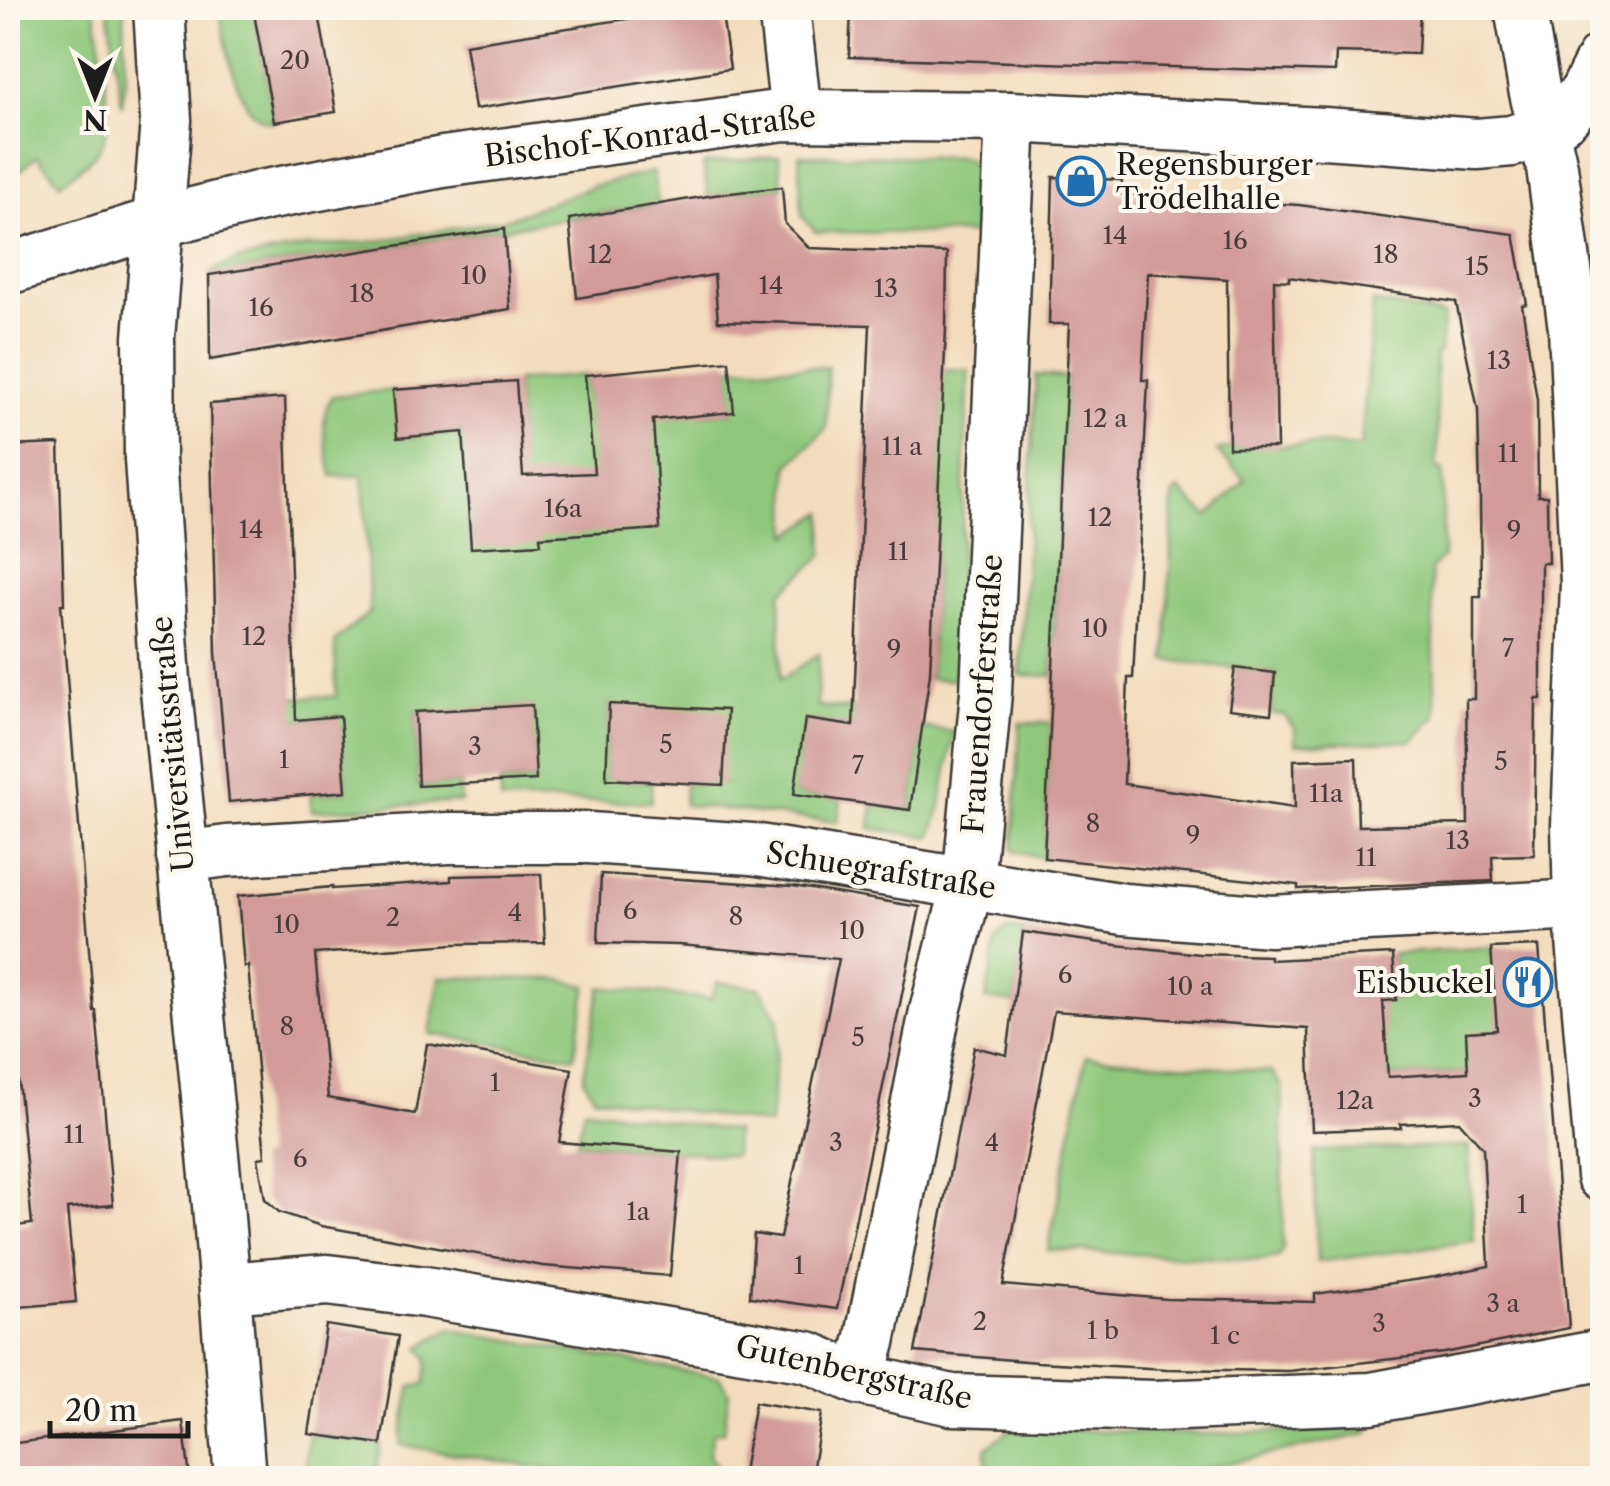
<svg xmlns="http://www.w3.org/2000/svg" width="1610" height="1486" viewBox="0 0 1610 1486" font-family="'Libre Caslon Text',serif">
	<style>
		.green { fill: #8ec77b; stroke: #55724c; stroke-width: 2.5 }
		.building { fill: #d29b99; fill-rule: evenodd }
		.lines { fill: none; stroke-linecap: round; stroke-linejoin: round }
		.minor-casing { stroke: #3c3934; stroke-width: 55 }
		.minor { stroke: #fff; stroke-width: 50 }
		.labels { text-anchor: middle; dominant-baseline: central; stroke-width: 8; stroke-linejoin: round; paint-order: stroke }
		.number-label { font-size: 25px; fill: #4a3c3b }
		.street-label { font-size: 30px; fill: #1c1c1c; stroke: #fbf7ec }
		.poi-label { font-size: 30px; fill: #1c1c1c; stroke: #fbf7ec; text-anchor: start }
	</style>
	<rect width="100%" height="100%" fill="#fbf7ec"/>
	<filter id="ink" filterUnits="userSpaceOnUse"><feTurbulence type="fractalNoise" baseFrequency=".01" numOctaves="2"/><feDisplacementMap in="SourceGraphic" scale="20" xChannelSelector="R" yChannelSelector="G"/><feConvolveMatrix kernelMatrix="1 2 1 2 8 2 1 2 1" color-interpolation-filters="sRGB"/></filter>
	<filter id="wash" filterUnits="userSpaceOnUse"><feTurbulence type="fractalNoise" baseFrequency=".0048" numOctaves="4" result="noise"/><feDisplacementMap in="SourceGraphic" scale="40" xChannelSelector="R" yChannelSelector="G"/><feGaussianBlur stdDeviation="2.25" result="paint"/><feColorMatrix in="noise" values="0 0 0 0 0 0 0 0 0 0 0 0 0 0 0 0 0 1.4 0 .05"/><feComposite in="paint" operator="in"/></filter>
	<g filter="url(#wash)">
		<rect width="100%" height="100%" fill="#f3dcbd"/>
		<g class="green">
			<path d="M8,8h87c3,27 19,109 9,131 -8,19 -27,32 -44,44l-23,-27 -29,25z"/>
			<path d="M108,8h16l1,69 -3,29z"/>
			<path d="M219,8h34l21,114c-38,3 -49,-86 -55,-114z"/>
			<path d="M799,155l166,2 12,13 -2,64 -159,-2 -14,-16z"/>
			<path d="M779,156l3,31 -74,9 -5,-32z"/>
			<path d="M653,172l5,32 -449,71 11,-8 19,-7 66,-13 66,-5 133,-22 89,-34z"/>
			<path d="M1373,302l71,13 -4,34 -5,7 3,82 -2,31 7,1v86l-12,13 5,147 -24,25 -117,3v-15l-11,-14 -13,-1 4,-41 -109,-13 7,-164 6,-7 29,28 37,-37 -28,-29 12,-3 94,-4 38,3z"/>
			<path d="M729,367h99l-2,62 -38,37 1,69 35,-23 -1,44 -42,37 -1,87 39,-26 -2,52 104,9v12l33,5 -14,78 -9,27 -61,-9 3,-23 38,5 9,-75 -115,-15 -10,74 46,6 -3,22 -154,-17 1,-22 38,1 -114,-80 -3,74 46,4 -1,20 -150,-1 -1,-18 36,-3 -5,-74 -116,6 3,74 42,-2 1,18 -149,9 -1,-17 35,-3 -7,-75 -116,11v-26l113,-5 -1,-55 35,-29 -7,-136h-31c-4,-24 -16,-61 1,-80l60,-6 5,48 121,-10 -3,-47 69,-6 5,50 143,-13z"/>
			<path d="M943,370l26,1 -14,309 -25,-1z"/>
			<path d="M1036,375l31,2 -15,299 -32,-1z"/>
			<path d="M1020,723h31l-7,135 -31,-7z"/>
			<path d="M1008,930l15,2 -9,71 -28,-4 10,-58z"/>
			<path d="M1491,947l2,22 49,25 -74,78 -81,5 -5,-76 14,-1 -3,-46z"/>
			<path d="M440,977l118,2 29,7 -13,71 -144,-23z"/>
			<path d="M717,982l43,6 19,32 -9,105 -176,-29 -10,-16v-7l17,-86 110,12z"/>
			<path d="M1086,1056l185,16 11,14 1,163 -5,8 -18,3 -212,-10z"/>
			<path d="M584,1108l151,23 -1,25 -157,-14z"/>
			<path d="M1468,1146l6,95 -157,21 -3,-111z"/>
			<path d="M449,1329l270,48 10,15 -5,39 -11,2 -4,22 10,14 -2,9h-114l-203,-33 11,-58 14,-3 3,-24 -8,-13z"/>
			<path d="M1012,1428l195,6 163,-6 -4,6 -208,44h-172v-30z"/>
			<path d="M309,1434l72,10 -6,34h-71z"/>
		</g>
		<g id="blocks">
			<g class="building">
				<path d="M253,8h65l18,104 -62,10z"/>
				<path d="M698,8h23l9,61 -255,40 -10,-65z"/>
				<path d="M851,8h569l-2,46 -82,-2 -1,20 -486,-15z"/>
				<path d="M1053,177l69,3 -1,14 178,11 215,29 13,70 -5,1 15,95 1,96h9l1,67h-7v136h-5l-2,156 -42,1 1,25 -195,8v-4l-254,-27 25,-534h-20zM1148,273l79,6 2,169h48l-3,-168 15,1v-4l167,25 22,108 2,87 1,100h-7v102h-8l2,125 -110,2 -2,-68 -62,2 1,48 -171,-24 4,-106h5l15,-298h-6z"/>
				<path d="M782,187l3,37 24,24 138,5 -1,75 -16,345 -20,137 -116,-16 11,-75 48,7 17,-401 -152,-4 -4,-46 -137,23 -8,-79 145,-24z"/>
				<path d="M504,229l6,80 -300,51 -1,-85z"/>
				<path d="M729,361l5,51 -81,8 7,109 -120,8 1,7 -70,4 -8,-116 -66,6 -4,-48 123,-9 7,95 71,-3 -9,-98z"/>
				<path d="M285,398l11,322 44,-4 6,75 -117,11 -13,-149 -6,-249z"/>
				<path d="M59,444l5,160h-3l33,407h2l17,194 -46,4 9,93 -68,6v-81l24,-3 -20,-206h2l-6,-87v-485z"/>
				<path d="M1235,668l40,5 -4,41 -42,-5z"/>
				<path d="M609,704l118,6 -4,75 -117,-6z"/>
				<path d="M532,705l4,75 -118,6 -3,-74z"/>
				<path d="M541,874l4,69 -90,1 -140,10 13,144 87,16 12,-70 145,25 -13,73 122,10 -11,124 -127,-10 -222,-40 -42,-14 -14,-13 -7,-41 7,-1 -17,-191 -4,1 -6,-71 94,-9v2l119,-8v-5z"/>
				<path d="M601,874l192,12 127,21 -83,402 -87,-12 4,-63 26,4 59,-279 -160,-14 -81,-2z"/>
				<path d="M1023,932l93,13 84,9 70,2v4l123,-6 3,46 -13,1 5,76 80,-5 -2,-40 31,-2 -6,-82 48,-2 30,382 -125,25 -155,18 -122,-2 -130,-7 -122,-10 59,-305 33,8zM1054,1011l254,18 4,102 89,-3 -1,-4 59,-3 24,27 6,118 -54,11 -120,17v8l-148,-3 -164,-14z"/>
				<path d="M326,1325l72,11 -17,108 -72,-10z"/>
				<path d="M755,1402l67,11 -11,65h-69z"/>
				<path d="M183,1421l7,57h-182v-34z"/>
			</g>
		</g>
	</g>
	<g filter="url(#ink)">
		<use href="#blocks" fill-opacity="0" stroke="#3c3934" stroke-width="2.5"/>
		<g class="lines">
			<g class="minor-casing">
				<g id="minor">
					<path d="M159,8l7,112 -17,218 1,121 15,221 53,525 22,273"/>
					<path d="M784,8l12,106"/>
					<path d="M1520,8l14,80 18,79 22,161 12,255 -9,243 2,79 23,271"/>
					<path d="M8,269l150,-47 107,-27 178,-33 341,-47 227,2 313,16 153,11 35,-3 32,-11 21,-15 20,-22 17,-34"/>
					<path d="M182,857l45,-6 222,-13h140l163,11 372,60 146,12 309,-16"/>
					<path d="M226,1288l101,-8 98,12 383,65 51,22 93,21 202,6 217,-8 231,-43"/>
					<path d="M859,1379l11,-37 65,-331 33,-128 18,-190 25,-576"/>
				</g>
			</g>
			<use href="#minor" class="minor"/>
		</g>
	</g>
	<defs>
		<g id="shop-ring" transform="scale(2.5)"><circle r="9.5" fill="#fbf7ec" stroke="#1f6fb2" stroke-width="1.5"/><path d="M-5-2.5h2.3a2.7 3.5 0 0 1 5.4 0H5L5.5 6h-11ZM-1.5-2.5h3a1.5 2.3 0 0 0-3 0Z" fill="#1f6fb2"/></g>
		<g id="restaurant-ring" transform="scale(2.5)"><circle r="9.5" fill="#fbf7ec" stroke="#1f6fb2" stroke-width="1.5"/><path d="M-5-6h1v4h1v-4h1v4h1v-4h1v5L-1.5 .5V6h-2V.5L-5-1ZM5-6V6H3V1.5H1.5Q1.5-4 5-6Z" fill="#1f6fb2"/></g>
	</defs>
	<g fill-rule="evenodd">
		<use href="#shop-ring" x="1081" y="181"/>
		<use href="#restaurant-ring" x="1528" y="982"/>
	</g>
	<g class="labels">
		<g class="number-label">
			<text x="295" y="60">20</text>
			<text x="1115" y="235">14</text>
			<text x="1235" y="240">16</text>
			<text x="600" y="254">12</text>
			<text x="1386" y="254">18</text>
			<text x="1477" y="266">15</text>
			<text x="474" y="275">10</text>
			<text x="771" y="285">14</text>
			<text x="886" y="288">13</text>
			<text x="362" y="293">18</text>
			<text x="261" y="307">16</text>
			<text x="1499" y="360">13</text>
			<text x="1105" y="418">12 a</text>
			<text x="902" y="446">11 a</text>
			<text x="1508" y="453">11</text>
			<text x="563" y="508">16a</text>
			<text x="1100" y="517">12</text>
			<text x="251" y="529">14</text>
			<text x="1514" y="530">9</text>
			<text x="898" y="551">11</text>
			<text x="1095" y="628">10</text>
			<text x="254" y="636">12</text>
			<text x="1508" y="648">7</text>
			<text x="894" y="649">9</text>
			<text x="666" y="744">5</text>
			<text x="475" y="746">3</text>
			<text x="284" y="759">1</text>
			<text x="1501" y="761">5</text>
			<text x="858" y="765">7</text>
			<text x="1326" y="793">11a</text>
			<text x="1093" y="823">8</text>
			<text x="1193" y="835">9</text>
			<text x="1458" y="840">13</text>
			<text x="1366" y="857">11</text>
			<text x="630" y="910">6</text>
			<text x="515" y="912">4</text>
			<text x="736" y="916">8</text>
			<text x="393" y="917">2</text>
			<text x="287" y="924">10</text>
			<text x="852" y="930">10</text>
			<text x="1065" y="974">6</text>
			<text x="1190" y="986">10 a</text>
			<text x="287" y="1026">8</text>
			<text x="858" y="1037">5</text>
			<text x="495" y="1082">1</text>
			<text x="1475" y="1098">3</text>
			<text x="1355" y="1100">12a</text>
			<text x="74" y="1134">11</text>
			<text x="836" y="1142">3</text>
			<text x="992" y="1142">4</text>
			<text x="300" y="1158">6</text>
			<text x="1522" y="1204">1</text>
			<text x="638" y="1211">1a</text>
			<text x="799" y="1265">1</text>
			<text x="1503" y="1303">3 a</text>
			<text x="980" y="1321">2</text>
			<text x="1379" y="1323">3</text>
			<text x="1103" y="1330">1 b</text>
			<text x="1225" y="1335">1 c</text>
		</g>
		<g class="street-label">
			<text transform="translate(650 136) rotate(-7)">Bischof-Konrad-Straße</text>
			<text transform="translate(982 694) rotate(-86)">Frauendorferstraße</text>
			<text transform="translate(172 744) rotate(-95)">Universitätsstraße</text>
			<text transform="translate(881 870) rotate(9)">Schuegrafstraße</text>
			<text transform="translate(854 1372) rotate(13)">Gutenbergstraße</text>
		</g>
		<g class="poi-label">
			<text x="1116" y="164">Regensburger<tspan x="1116" dy="34">Trödelhalle</tspan></text>
			<text x="1493" y="982" text-anchor="end">Eisbuckel</text>
		</g>
	</g>
	<rect width="1610" height="1486" fill="none" stroke="#fbf7ec" stroke-width="40"/>
	<g transform="translate(95 95) rotate(180)" stroke="#fbf7ec" stroke-width="8" paint-order="stroke">
	<path d="M0-8L18 38L0 25L-18 38Z" fill="#1c1c1c"/>
	<text y="-15" font-size="28" font-weight="bold" text-anchor="middle" fill="#1c1c1c">N</text>
	</g>
	<path d="M50 1421v15h138v-15" fill="none" stroke="#1c1c1c" stroke-width="5"/>
	<text x="65" y="1421" font-size="30" fill="#1c1c1c" stroke="#fbf7ec" stroke-width="8" paint-order="stroke">20 m</text>
</svg>
